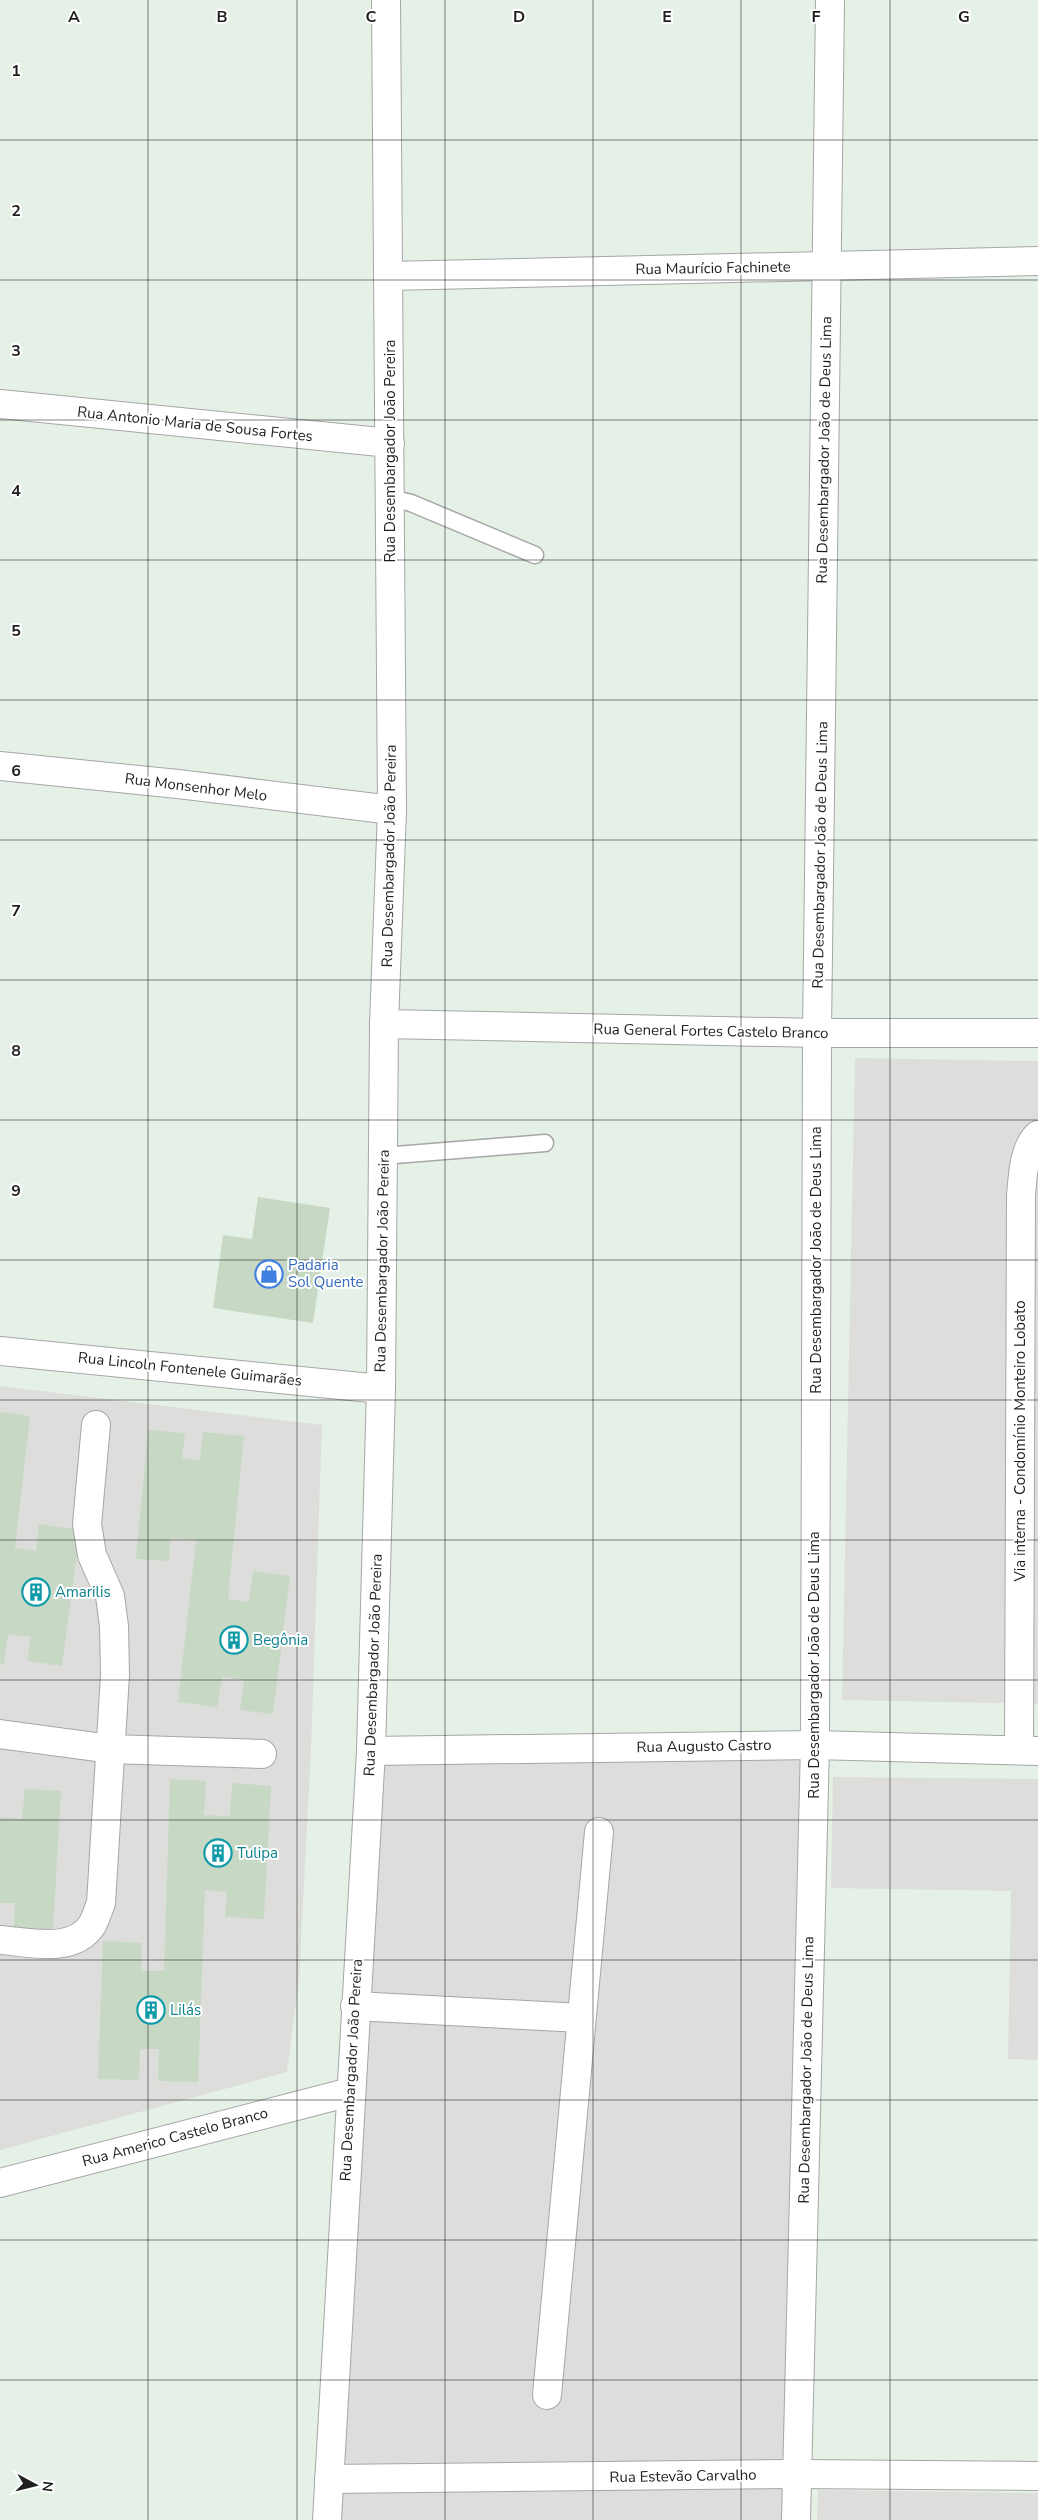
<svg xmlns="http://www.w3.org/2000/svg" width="1038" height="2520" viewBox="0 0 1038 2520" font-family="'Nunito Sans',sans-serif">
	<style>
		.residential { fill: #dddedc }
		.building { fill: #c7d8c5 }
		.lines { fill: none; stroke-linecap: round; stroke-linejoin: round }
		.service-casing { stroke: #a6a6a6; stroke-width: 19 }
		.minor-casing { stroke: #a6a6a6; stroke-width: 30 }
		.service { stroke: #fff; stroke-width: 16 }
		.minor { stroke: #fff; stroke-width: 28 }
		.grid { fill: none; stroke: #1f1f1f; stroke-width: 1; stroke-opacity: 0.55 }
		.labels { text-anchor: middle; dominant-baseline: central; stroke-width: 4; stroke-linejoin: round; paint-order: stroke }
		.street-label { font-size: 15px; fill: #1f1f1f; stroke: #fff }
		.shop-label { font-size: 15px; fill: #366cbe; stroke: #fff; text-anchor: start }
		.culture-label { font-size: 15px; fill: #0d838f; stroke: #fff; text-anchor: start }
		.grid-label { font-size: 16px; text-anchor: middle; font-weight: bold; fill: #1f1f1f; stroke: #fff; stroke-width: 4; stroke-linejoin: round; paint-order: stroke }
	</style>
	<rect width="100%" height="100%" fill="#e5f1e6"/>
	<g class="residential">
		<path d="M855,1058l183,3v643l-196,-4z"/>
		<path d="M0,1386l322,39 -11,324 -12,231 -12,92 -287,78z"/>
		<path d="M376,1752l435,1 -15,767h-469z"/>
		<path d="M833,1777l205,2v281l-30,-1 3,-168 -180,-3z"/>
		<path d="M818,2490l220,3v27h-221z"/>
	</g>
	<g class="building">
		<path d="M258,1197l72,11 -17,115 -100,-15 10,-73 29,4z"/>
		<path d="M0,1412l30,4 -15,132 21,3 3,-27 41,6 -18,136 -35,-5 4,-24 -23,-3 -4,31 -4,-1z"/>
		<path d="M148,1430l37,3 -3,25 18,2 3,-28 41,4 -16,163 21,3 4,-31 37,5 -17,138 -33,-4 4,-30 -22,-3 -5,30 -39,-5 18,-162 -26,-2 -1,23 -33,-2z"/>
		<path d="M170,1779l36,2 -2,34 26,1 2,-33 39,3 -7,133 -39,-2 2,-25 -22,-2 -7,192 -40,-1 1,-32h-19l-1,31 -41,-1 5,-138 39,2 -1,28h23z"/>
		<path d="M25,1789l36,2 -8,139 -39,-3 1,-24h-15v-86l22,2z"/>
	</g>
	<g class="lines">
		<g class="service-casing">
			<g id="service">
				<path d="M391,498l20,5 124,52"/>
				<path d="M383,1156l162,-13"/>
			</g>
		</g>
		<g class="minor-casing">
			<g id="minor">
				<path d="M389,276l649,-15"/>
				<path d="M0,404l390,39"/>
				<path d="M0,766l178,18 214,26"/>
				<path d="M384,1024l433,9h221"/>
				<path d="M0,1351l381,38"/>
				<path d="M0,1734l111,15 151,5"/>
				<path d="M1019,1750l2,-555c2,-19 2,-46 17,-60"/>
				<path d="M371,1751l444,-6 223,6"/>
				<path d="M0,1940c29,2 73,14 92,-15 4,-7 6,-15 9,-22l14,-228 -1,-49 -4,-30 -18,-41 -5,-31 9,-99"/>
				<path d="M355,2006l226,12"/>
				<path d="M0,2183l350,-91"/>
				<path d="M547,2395l52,-563"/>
				<path d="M329,2479l467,-5 242,2"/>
				<path d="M327,2520l44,-769 10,-362 3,-365 8,-214 -6,-810"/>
				<path d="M796,2520l19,-775 2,-712 13,-1033"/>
			</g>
		</g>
		<use href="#service" class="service"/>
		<use href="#minor" class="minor"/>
	</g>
	<path class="grid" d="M148,0v2520M297,0v2520M445,0v2520M593,0v2520M741,0v2520M890,0v2520M0,140h1038M0,280h1038M0,420h1038M0,560h1038M0,700h1038M0,840h1038M0,980h1038M0,1120h1038M0,1260h1038M0,1400h1038M0,1540h1038M0,1680h1038M0,1820h1038M0,1960h1038M0,2100h1038M0,2240h1038M0,2380h1038"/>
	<defs>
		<g id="shop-ring" transform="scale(1.4375)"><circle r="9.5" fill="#fff" stroke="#3f7fe0" stroke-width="1.5"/><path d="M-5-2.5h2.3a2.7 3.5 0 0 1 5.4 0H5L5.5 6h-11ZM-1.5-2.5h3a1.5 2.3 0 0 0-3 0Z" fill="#3f7fe0"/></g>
		<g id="building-ring" transform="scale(1.4375)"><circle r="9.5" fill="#fff" stroke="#0f9aa8" stroke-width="1.5"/><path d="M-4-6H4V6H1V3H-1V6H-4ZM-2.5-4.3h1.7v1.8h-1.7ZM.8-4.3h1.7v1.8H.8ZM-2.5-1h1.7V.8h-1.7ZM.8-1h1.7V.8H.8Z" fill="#0f9aa8"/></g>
	</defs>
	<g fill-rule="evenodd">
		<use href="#shop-ring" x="269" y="1274"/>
		<use href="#building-ring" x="36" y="1592"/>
		<use href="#building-ring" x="234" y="1640"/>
		<use href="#building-ring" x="218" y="1853"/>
		<use href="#building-ring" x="151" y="2010"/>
	</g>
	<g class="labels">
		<g class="street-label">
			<text transform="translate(713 268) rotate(-1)">Rua Maurício Fachinete</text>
			<text transform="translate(195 424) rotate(6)">Rua Antonio Maria de Sousa Fortes</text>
			<text transform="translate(824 450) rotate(-89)">Rua Desembargador João de Deus Lima</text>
			<text transform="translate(390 451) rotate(-90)">Rua Desembargador João Pereira</text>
			<text transform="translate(196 787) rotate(7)">Rua Monsenhor Melo</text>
			<text transform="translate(820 855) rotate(-89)">Rua Desembargador João de Deus Lima</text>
			<text transform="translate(389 856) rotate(-89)">Rua Desembargador João Pereira</text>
			<text transform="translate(711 1031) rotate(1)">Rua General Fortes Castelo Branco</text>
			<text transform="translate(816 1260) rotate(-90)">Rua Desembargador João de Deus Lima</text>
			<text transform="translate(382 1261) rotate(-89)">Rua Desembargador João Pereira</text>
			<text transform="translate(190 1369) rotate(6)">Rua Lincoln Fontenele Guimarães</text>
			<text transform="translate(1020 1441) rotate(-90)">Via interna - Condomínio Monteiro Lobato</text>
			<text transform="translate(373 1665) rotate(-88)">Rua Desembargador João Pereira</text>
			<text transform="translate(814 1665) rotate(-90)">Rua Desembargador João de Deus Lima</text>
			<text transform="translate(704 1746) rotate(-1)">Rua Augusto Castro</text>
			<text transform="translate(351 2070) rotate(-87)">Rua Desembargador João Pereira</text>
			<text transform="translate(806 2070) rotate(-89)">Rua Desembargador João de Deus Lima</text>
			<text transform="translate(175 2137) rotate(-15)">Rua Americo Castelo Branco</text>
			<text transform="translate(683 2476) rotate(-1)">Rua Estevão Carvalho</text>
		</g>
		<g class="shop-label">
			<text x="288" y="1265">Padaria<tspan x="288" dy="17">Sol Quente</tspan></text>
		</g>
		<g class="culture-label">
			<text x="55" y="1592">Amarilis</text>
			<text x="253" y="1640">Begônia</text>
			<text x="237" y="1853">Tulipa</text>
			<text x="170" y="2010">Lilás</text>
		</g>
	</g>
	<g class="grid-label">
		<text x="74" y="22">A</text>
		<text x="222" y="22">B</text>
		<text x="371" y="22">C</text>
		<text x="519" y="22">D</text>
		<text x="667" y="22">E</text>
		<text x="816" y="22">F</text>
		<text x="964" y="22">G</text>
		<text x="16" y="76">1</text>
		<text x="16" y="216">2</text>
		<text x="16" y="356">3</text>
		<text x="16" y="496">4</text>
		<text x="16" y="636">5</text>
		<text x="16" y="776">6</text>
		<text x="16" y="916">7</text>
		<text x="16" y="1056">8</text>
		<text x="16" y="1196">9</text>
	</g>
	<g transform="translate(35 2485) rotate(97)" stroke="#ffffff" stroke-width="4" paint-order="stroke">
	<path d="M0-4L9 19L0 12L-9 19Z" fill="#1f1f1f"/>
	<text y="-8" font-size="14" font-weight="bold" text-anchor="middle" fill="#1f1f1f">N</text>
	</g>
</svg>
